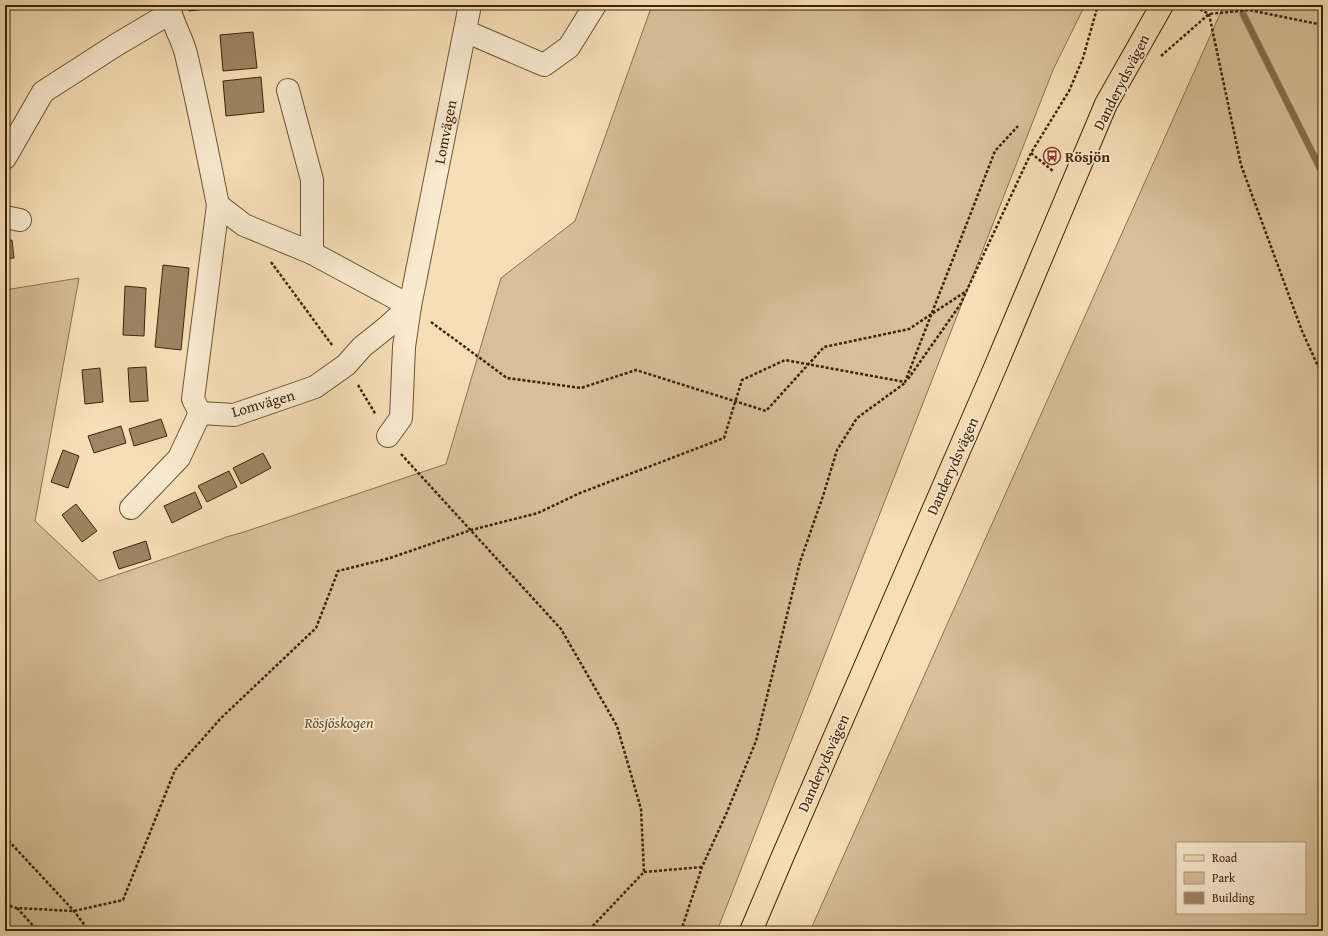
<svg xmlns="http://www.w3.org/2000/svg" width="1328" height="936" viewBox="0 0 1328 936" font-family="'Gentium Book Plus',serif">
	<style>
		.green { fill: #d7bf99; stroke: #8a7251; fill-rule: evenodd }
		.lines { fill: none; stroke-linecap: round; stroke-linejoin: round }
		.stream { stroke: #876e4d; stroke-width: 7 }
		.building { fill: #9e8563; stroke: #3e2409 }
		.minor-casing { stroke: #6c5334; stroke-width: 24 }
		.major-casing { stroke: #3e2409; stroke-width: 24 }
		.path { stroke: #3e2409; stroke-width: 2.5; stroke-dasharray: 3 2; stroke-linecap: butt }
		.minor { stroke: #f9ead0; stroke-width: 22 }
		.major { stroke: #f6dfb6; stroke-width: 22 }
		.labels { text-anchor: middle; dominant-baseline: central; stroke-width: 3.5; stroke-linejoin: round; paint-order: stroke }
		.street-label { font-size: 15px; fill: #3e2409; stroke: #f9ead0 }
		.poi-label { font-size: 15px; font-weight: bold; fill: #3e2409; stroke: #f9ead0; text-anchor: start }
		.park-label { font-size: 15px; font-style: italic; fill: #644b2d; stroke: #f9ead0 }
	</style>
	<rect width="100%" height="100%" fill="#f6dfb6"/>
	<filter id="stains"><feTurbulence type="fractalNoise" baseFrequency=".005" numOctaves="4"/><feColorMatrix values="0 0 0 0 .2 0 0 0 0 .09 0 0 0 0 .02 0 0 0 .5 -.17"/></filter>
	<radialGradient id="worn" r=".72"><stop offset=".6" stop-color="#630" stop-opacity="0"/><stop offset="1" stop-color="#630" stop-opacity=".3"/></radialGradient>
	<g class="green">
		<path d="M652,5h433l-32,65 -336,861h-712v-641l74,-12 -44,243 64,60 123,-42 4,-2 18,-5 202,-68 55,-186 74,-57z"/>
		<path d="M1224,5h99v926h-513zM1177,843h128v70h-128z"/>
	</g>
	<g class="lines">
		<path class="stream" d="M1243,14l80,160"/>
	</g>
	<g class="building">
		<path d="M188,5h53l-52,6z"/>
		<path d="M253,32l4,36 -34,3 -3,-36z"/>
		<path d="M261,77l3,35 -38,4 -3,-35z"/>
		<path d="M12,240l2,18 -9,1v-18z"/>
		<path d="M163,265l26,3 -8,82 -26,-3z"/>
		<path d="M125,286l21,2 -2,48 -21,-1z"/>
		<path d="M146,367l2,34 -18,1 -2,-34z"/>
		<path d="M100,368l3,34 -18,2 -3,-34z"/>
		<path d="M161,419l6,17 -33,10 -5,-17z"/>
		<path d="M121,426l5,17 -32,10 -6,-17z"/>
		<path d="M63,450l16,6 -11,32 -17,-6z"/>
		<path d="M263,453l8,15 -30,16 -8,-16z"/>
		<path d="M229,471l8,16 -30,15 -9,-16z"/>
		<path d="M195,492l7,16 -30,15 -8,-17z"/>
		<path d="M76,504l21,27 -15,11 -20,-27z"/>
		<path d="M146,541l5,18 -32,10 -6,-17z"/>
	</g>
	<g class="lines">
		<g class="minor-casing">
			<g id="minor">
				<path d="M169,5c2,17 13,32 17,49 12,50 22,101 32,151l26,20 68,28 98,53"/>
				<path d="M465,31l79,34 25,-18 26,-42"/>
				<path d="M288,90l24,90v73"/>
				<path d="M5,158l38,-66 73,-47 54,-32"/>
				<path d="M5,217l15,3"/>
				<path d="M200,413l34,2 81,-28 31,-22 16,-18 25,-20 23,-21"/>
				<path d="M200,413l-7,-14 25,-194"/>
				<path d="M388,436l13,-18 3,-71 6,-41 60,-301"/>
				<path d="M131,508l48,-50 21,-45"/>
			</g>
		</g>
		<g class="major-casing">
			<path id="major" d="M751,931l31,-73 212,-488 112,-266 56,-99"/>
		</g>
		<g class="path">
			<path d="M1191,5l18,9 32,151 61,166 21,46"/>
			<path d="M1161,56l48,-42 40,-4 74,15"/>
			<path d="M1031,153l22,18"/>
			<path d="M271,262l61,83"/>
			<path d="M431,322l76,56 74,10 55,-18 130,41 58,-64 85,-18 56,-37"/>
			<path d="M908,379l52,-74 71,-152 38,-62 14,-33 15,-53"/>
			<path d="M358,385l18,30"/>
			<path d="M401,454l160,175 56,97 24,83 3,63 -56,59"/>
			<path d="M5,837l69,74 15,20"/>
			<path d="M644,872l58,-5"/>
			<path d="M5,904l11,4 58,3 49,-11 52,-130 46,-52 95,-90 22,-57 52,-13 81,-28 67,-17 42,-20 144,-55 18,-58 43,-20 120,22 90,-231 23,-25"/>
			<path d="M17,908l21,23"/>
			<path d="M681,931l21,-64 25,-55 29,-71 44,-179 23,-66 14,-46 20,-32 48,-35"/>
		</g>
		<use href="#minor" class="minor"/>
		<use href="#major" class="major"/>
	</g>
	<defs>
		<g id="bus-ring" transform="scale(0.9)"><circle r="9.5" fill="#f9ead0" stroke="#8f2418" stroke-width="1.5"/><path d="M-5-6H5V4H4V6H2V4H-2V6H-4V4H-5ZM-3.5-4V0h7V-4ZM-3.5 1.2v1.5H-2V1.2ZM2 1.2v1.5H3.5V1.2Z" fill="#8f2418"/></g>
	</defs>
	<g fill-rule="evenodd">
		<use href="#bus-ring" x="1052" y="156"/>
	</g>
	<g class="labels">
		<g class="street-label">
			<text transform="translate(1121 82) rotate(-63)">Danderydsvägen</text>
			<text transform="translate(445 132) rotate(-79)">Lomvägen</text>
			<text transform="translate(263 403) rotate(-16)">Lomvägen</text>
			<text transform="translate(952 466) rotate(-66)">Danderydsvägen</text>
			<text transform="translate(823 763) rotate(-66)">Danderydsvägen</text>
		</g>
		<g class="poi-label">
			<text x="1065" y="156">Rösjön</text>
		</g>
		<g class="park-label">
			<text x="339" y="722">Rösjöskogen</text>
		</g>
	</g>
	<rect width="1328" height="936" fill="none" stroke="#f6dfb6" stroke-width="20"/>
	<rect x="6" y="6" width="1316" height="924" fill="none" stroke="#3e2409" stroke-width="2"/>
	<rect x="10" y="10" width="1308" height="916" fill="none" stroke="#3e2409"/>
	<rect x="1176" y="842" width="130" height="72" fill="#f9ead0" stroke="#ae9b80"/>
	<rect x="1184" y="855" width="20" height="6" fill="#f6dfb6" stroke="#ae9b80"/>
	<text x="1212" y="862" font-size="12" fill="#3e2409">Road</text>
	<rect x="1184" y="872" width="20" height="12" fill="#d7bf99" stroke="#ae9b80"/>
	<text x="1212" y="882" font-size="12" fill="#3e2409">Park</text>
	<rect x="1184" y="892" width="20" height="12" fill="#9e8563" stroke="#ae9b80"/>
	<text x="1212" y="902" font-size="12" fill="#3e2409">Building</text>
	<rect width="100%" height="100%" filter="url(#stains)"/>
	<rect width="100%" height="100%" fill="url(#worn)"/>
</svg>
